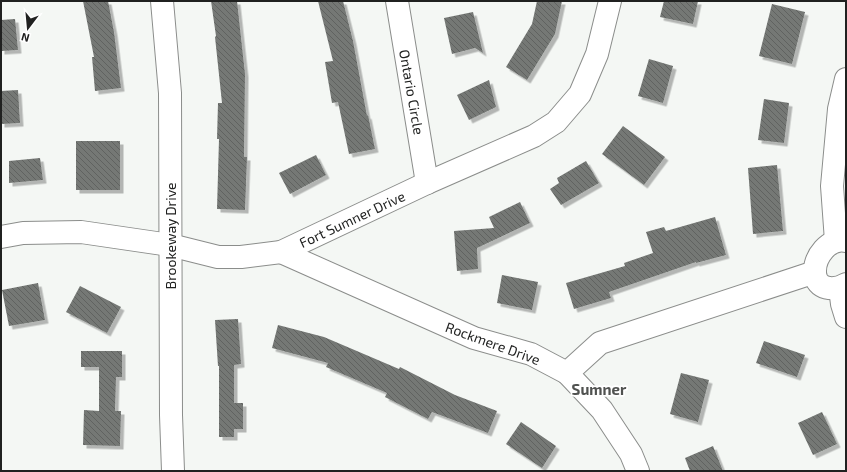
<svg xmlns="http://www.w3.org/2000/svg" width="847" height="472" viewBox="0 0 847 472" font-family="'Exo 2',sans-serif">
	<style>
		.building { fill: url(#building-back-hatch); filter: url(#shadow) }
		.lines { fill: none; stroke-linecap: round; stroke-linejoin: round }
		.minor-casing { stroke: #8b8d8b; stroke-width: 24 }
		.minor { stroke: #fff; stroke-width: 22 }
		.labels { text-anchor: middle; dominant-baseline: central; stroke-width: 3.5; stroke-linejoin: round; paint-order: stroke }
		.street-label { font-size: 14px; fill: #202120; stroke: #fff }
		.neighbourhood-label { font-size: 15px; font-weight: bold; fill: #505250; stroke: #fff }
	</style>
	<defs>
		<pattern id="building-back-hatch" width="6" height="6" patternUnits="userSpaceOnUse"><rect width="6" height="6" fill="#757875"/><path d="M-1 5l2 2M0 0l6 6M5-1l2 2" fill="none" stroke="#606260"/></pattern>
		<filter id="shadow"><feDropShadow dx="3.5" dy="3.5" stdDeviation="0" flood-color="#0004"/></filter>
	</defs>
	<rect width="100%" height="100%" fill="#f4f7f4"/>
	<g class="building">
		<path d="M83,1h25l6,31 7,56 -26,3 -3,-34h2z"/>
		<path d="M211,1h26l8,73 -1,83h3l-2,53 -28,-1 2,-70h-2l1,-36h4l-7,-66 1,-1z"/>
		<path d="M318,1h25l10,40 14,75 1,-1 7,34 -26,5 -11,-52 -6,1 -7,-41 8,-1z"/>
		<path d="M537,1h25l-7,33 -28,46 -21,-13 26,-43z"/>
		<path d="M664,1h34l-5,23 -33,-7z"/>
		<path d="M772,4l33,8 -13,52 -33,-8z"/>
		<path d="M473,12l10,41 -8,-5 -23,6 -8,-36z"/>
		<path d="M15,19l3,31 -17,1v-31z"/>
		<path d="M649,59l24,7 -10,37 -25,-7z"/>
		<path d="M489,80l7,27 -27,13 -12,-25z"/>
		<path d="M18,90l2,33 -19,1v-33z"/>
		<path d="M764,99l25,4 -5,40 -26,-3z"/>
		<path d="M623,126l42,31 -21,28 -42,-31z"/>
		<rect x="76" y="141" width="44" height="49"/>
		<path d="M316,155l10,20 -36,19 -11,-21z"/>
		<path d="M40,158l3,22 -34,3v-22z"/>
		<path d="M586,161l13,22 -38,22 -11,-16 9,-6 -2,-5z"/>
		<path d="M777,165l6,66 -30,3 -5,-66z"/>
		<path d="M520,202l10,21 -53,25 1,21 -21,2 -3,-40 40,-3 -5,-11z"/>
		<path d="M715,217l11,38 -30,8v-1l-87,30 2,6 -37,11 -8,-26 59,-17 -1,-3 29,-10 -7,-21 18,-5 2,4z"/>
		<path d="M502,275l36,7 -6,28 -35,-7z"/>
		<path d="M38,283l7,37 -36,6 -7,-36z"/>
		<path d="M80,286l41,21 -14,26 -41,-21z"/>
		<path d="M238,319l3,45 -7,1v38h9v26h-9v8h-15v-71h-1l-3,-46z"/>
		<path d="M278,325l46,12 75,32 1,-2 55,28 42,16 -9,22 -56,-21 -4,7 -43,-22 2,-4 -61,-26 2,-4 -56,-15z"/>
		<path d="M764,341l41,14 -8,22 -41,-14z"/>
		<path d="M81,351h41v26h-6l-1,34h6l-1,35 -37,-1 1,-35 15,1v-44h-18z"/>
		<path d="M681,373l28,7 -11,42 -28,-8z"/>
		<path d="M822,412l15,32 -24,11 -15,-32z"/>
		<path d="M521,422l35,24 -14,22 -36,-24z"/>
		<path d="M713,446l10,25h-33l-5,-13z"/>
	</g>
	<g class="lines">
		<g class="minor-casing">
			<g id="minor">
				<path d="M162,1l8,92 1,322 2,56"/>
				<path d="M397,1l30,182"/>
				<path d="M1,237l22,-4 58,-1 89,13 48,12h23l40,-5 146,-69 107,-47 22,-14 24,-28 17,-40 13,-53"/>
				<path d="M836,241l-4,-55 7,-77 7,-30"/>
				<path d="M846,241c-17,-4 -32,16 -31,32 1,17 19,18 31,11"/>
				<path d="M281,252l193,86 57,16 36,19 33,-30 215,-71"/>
				<path d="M840,288l2,16 4,13"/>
				<path d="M567,373l35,37 29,44 7,17"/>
			</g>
		</g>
		<use href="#minor" class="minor"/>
	</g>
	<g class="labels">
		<g class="street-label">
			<text transform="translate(412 92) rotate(80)">Ontario Circle</text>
			<text transform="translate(352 219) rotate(-25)">Fort Sumner Drive</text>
			<text transform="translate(170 236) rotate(-90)">Brookeway Drive</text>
			<text transform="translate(493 343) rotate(20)">Rockmere Drive</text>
		</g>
		<g class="neighbourhood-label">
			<text x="599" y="389">Sumner</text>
		</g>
	</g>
	<rect width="847" height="472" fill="none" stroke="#202120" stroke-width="4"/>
	<g transform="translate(28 28) rotate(196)" stroke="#ffffff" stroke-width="3" paint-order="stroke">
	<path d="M0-3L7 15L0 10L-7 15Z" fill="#202120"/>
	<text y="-6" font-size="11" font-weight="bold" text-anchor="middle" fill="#202120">N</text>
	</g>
</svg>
